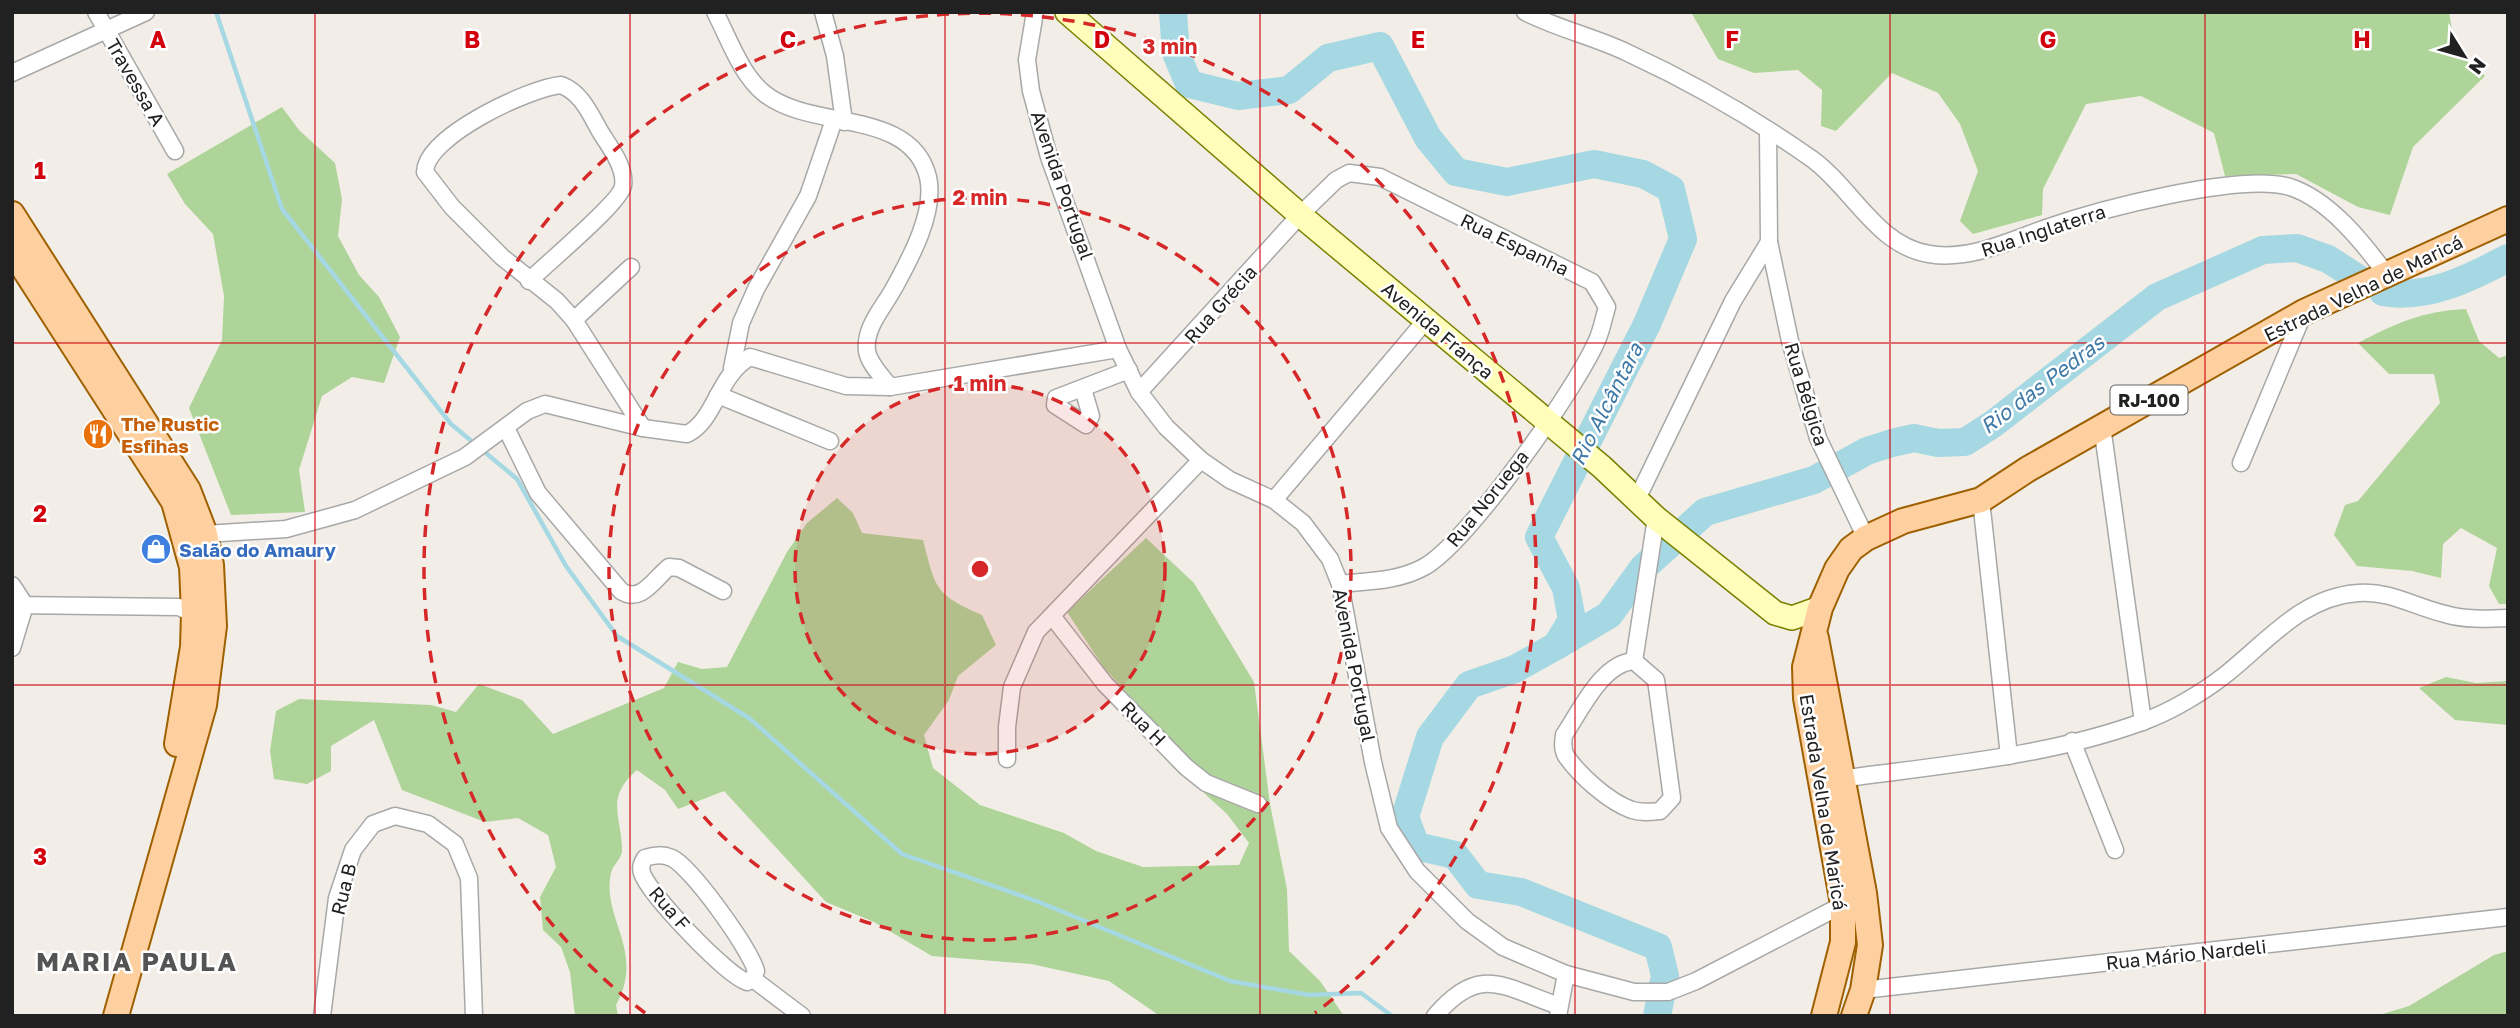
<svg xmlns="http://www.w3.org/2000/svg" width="2520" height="1028" viewBox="0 0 2520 1028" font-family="'Golos Text',sans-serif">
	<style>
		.forest { fill: #aed499 }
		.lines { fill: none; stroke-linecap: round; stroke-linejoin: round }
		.stream { stroke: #a5d8e2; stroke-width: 4.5 }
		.river { stroke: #a5d8e2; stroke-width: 28 }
		.street-casing { stroke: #a8a8a8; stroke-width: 19 }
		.secondary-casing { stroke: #7a8000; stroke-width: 26 }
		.primary-casing { stroke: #9e6000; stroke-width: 28 }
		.street { stroke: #fff; stroke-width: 16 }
		.secondary { stroke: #fefdb9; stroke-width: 23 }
		.primary { stroke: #ffd09f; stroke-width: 24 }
		.grid { fill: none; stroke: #d2000d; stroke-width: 2; stroke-opacity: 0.55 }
		.ring { fill: none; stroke: #d62828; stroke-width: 3.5; stroke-dasharray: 12 9 }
		.labels { text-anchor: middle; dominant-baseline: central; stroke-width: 5; stroke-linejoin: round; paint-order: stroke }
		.shield { fill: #fff; stroke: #646464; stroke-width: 2 }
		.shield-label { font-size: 18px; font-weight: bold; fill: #212121 }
		.street-label { font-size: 19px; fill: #212121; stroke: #fff }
		.food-label { font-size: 19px; font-weight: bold; fill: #c56008; stroke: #fff; text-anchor: start }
		.shop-label { font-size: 19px; font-weight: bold; fill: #366cbe; stroke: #fff; text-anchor: start }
		.water-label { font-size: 21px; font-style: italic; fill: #407aa8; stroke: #fff }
		.district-label { font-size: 26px; font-weight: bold; letter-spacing: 2px; fill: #545454; stroke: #fff }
		.grid-label { font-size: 23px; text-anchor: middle; font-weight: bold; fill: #d2000d; stroke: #fff; stroke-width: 5; stroke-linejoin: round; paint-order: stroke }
		.centre { fill: #d62828; stroke: #fff; stroke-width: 3.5 }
		.ring-label { font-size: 21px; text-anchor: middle; font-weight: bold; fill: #d62828; stroke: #fff; stroke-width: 5; stroke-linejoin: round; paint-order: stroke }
	</style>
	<rect width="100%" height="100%" fill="#f2eee7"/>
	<g class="forest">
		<path d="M1691,12h758l6,35 30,29 -72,71 -23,68 -32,-8 -62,-33 -71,2 -11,-43 -73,-37 -55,8 -43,85 -1,26 -69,19 -13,-13 18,-50 -18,-47 -22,-31 -46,-20 -56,58 -15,-5 1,-36 -24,-20 -44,3 -36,-14z"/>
		<path d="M282,107l17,23 36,33 7,36 -4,37 21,39 20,22 21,40 -16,46 -32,-6 -30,19 -23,74 6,42 -74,3 -42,-107 33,-68 2,-44 -11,-62 -28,-30 -18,-30z"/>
		<path d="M2466,309l13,32 20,17 9,-3v249h-9l-10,-18 8,-38 -36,-20 -18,16 -2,34 -29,-7 -55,-5 -23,-31 11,-30 13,-4 82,-98 -6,-29h-45l-31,-31c38,-20 65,-32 108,-34z"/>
		<path d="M837,498l16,15 9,20 61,7c13,49 11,54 59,75l14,30 -38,31 -9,24 -25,35 9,33 47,37 84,28 32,18 47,16 96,-2 10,-22 -22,-29 -22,-20 -54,-75 -47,-51 -37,-56 79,-74 48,45 60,99 16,122 17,85 2,62 31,30 24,35h-184l-51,-35 -78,-17 -99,-8 -58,-34 -48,-20 -102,-111 -46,18 -13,-19 -28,-20c-32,28 -16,44 -15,79 1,9 -9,15 -11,24 -10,45 35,78 5,132l2,11h-43l-5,-44 -9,-25 -18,-17 -3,-33 16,-30 -8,-32 -30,-17 -33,4 -83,-32 -28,-70 -43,26v25l-24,13 -33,-5 -4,-28 6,-40 23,-12 132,6 25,7 23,-28 43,16 31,34 111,-46 14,-26 24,7 25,-2 60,-115 20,-29z"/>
		<path d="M2446,677l30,6 32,-2v44l-53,-5 -36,-32z"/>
		<path d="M2508,951v65h-132l33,-10 85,-51z"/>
	</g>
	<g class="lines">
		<path class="stream" d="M216,12l66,197 169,215 66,55 49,87 51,70 132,82 153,136 137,48 191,79 79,14 52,-2 31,23"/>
		<g class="river">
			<path d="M1173,12l3,41 13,31 49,12 51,-6 39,-32 52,-12 48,92 28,34 51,10 87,-18 49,10 28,15 12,50 -36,85 -108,213 27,51 6,32 -16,26 -41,23 -46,16 -39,52 -25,80 11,29 39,9 23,30 43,7 137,55 7,29 -8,40"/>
			<path d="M2383,292c44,8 87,-14 125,-34"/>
			<path d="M1558,645l51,-30 34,-47 62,-56 109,-32 53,-29 25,-8 22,-5 24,5 27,-1 28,-18 164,-127 106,-47 34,-2 31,11 31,20"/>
		</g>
		<g class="street-casing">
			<g id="street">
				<path d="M96,12l79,139"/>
				<path d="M715,12c14,27 26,63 50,82 47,37 146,14 163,83 8,35 -18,82 -34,111 -10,19 -30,39 -27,63 2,13 15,25 23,36"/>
				<path d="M823,12l12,44 9,66"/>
				<path d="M1035,12l-8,48 4,31 18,66 69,192 21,43 27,35 35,33 29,20 44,20 29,23 27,36 10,25 33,178 16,66 28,43 50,50 36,26 63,27 68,18h34l28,-11 152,-79"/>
				<path d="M1525,12c33,17 70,25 103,41 63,29 127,66 184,106 40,29 65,87 117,95 40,7 80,-13 117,-26 52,-18 194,-56 244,-41 40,13 74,57 97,88"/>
				<path d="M12,73l134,-61"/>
				<path d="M1768,130l1,112 21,99 28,97 48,100"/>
				<path d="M529,281c17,-17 92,-79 94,-95 3,-18 -13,-39 -22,-53 -11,-19 -19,-40 -40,-48 -32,3 -135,51 -136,87l27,35 50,50 55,44 17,19 69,108"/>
				<path d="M574,320l57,-53"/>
				<path d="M732,368l9,-45 15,-34 52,-93 26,-76"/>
				<path d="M1083,389l8,27 -5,9 -31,-20 1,-7 73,-28"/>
				<path d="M1139,392l161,-177 36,-35 13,-7 31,4 212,105 15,25c-3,10 -5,21 -9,31 -19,47 -131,206 -174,229 -25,14 -56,14 -84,17"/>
				<path d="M718,395l112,46"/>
				<path d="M2102,426l41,296"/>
				<path d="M506,428l32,65 83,98c20,13 33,-12 48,-24l10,1 44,23"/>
				<path d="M2241,463l63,-151"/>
				<path d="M1637,499l96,-198 36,-59"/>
				<path d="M1274,500l152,-180"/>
				<path d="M1981,500l28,256"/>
				<path d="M205,534l81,-5 69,-19 110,-53 62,-46 18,-7 98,24 44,6c29,-14 30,-58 63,-77l96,29 44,1 228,-38"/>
				<path d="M12,585l13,20 -13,43"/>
				<path d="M12,605l167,2 21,10"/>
				<path d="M1052,616l53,68 81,83 20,16 52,21"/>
				<path d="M1634,661l22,19 16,118 -12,13c-10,1 -18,2 -28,-1 -23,-8 -52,-34 -66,-54 -4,-7 -3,-14 -2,-21 17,-25 38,-72 70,-74z"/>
				<path d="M1634,661l22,-143"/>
				<path d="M2072,741l43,109"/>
				<path d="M1007,759v-32l5,-40 24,-55 165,-172"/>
				<path d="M1840,779c101,-14 206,-22 302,-57 28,-10 60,-29 83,-47 42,-33 76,-78 133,-82 31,-3 57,14 87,21 21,6 41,5 63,4"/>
				<path d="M753,979l-6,3c-21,-7 -98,-88 -105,-109 -2,-6 0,-10 3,-15 10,-3 17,-4 27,0 20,10 78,91 84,113l-3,8 49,37"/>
				<path d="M1863,990l645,-73"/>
				<path d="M322,1016l15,-118 16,-48 20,-26 22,-8 33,8 27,20 14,34 5,138"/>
				<path d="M1435,1016c45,-53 68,-29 124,-10"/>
				<path d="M1558,1016l8,-42"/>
			</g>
		</g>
		<g class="secondary-casing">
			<path id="secondary" d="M1067,12l233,203 302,252 54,51 119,95 17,5 28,-10"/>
		</g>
		<g class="primary-casing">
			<g id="primary">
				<path d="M12,214l176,276 17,44 6,31 3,61 -10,79 -88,311"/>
				<path d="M12,250l162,252 18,65 2,46 -1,34 -16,97"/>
				<path d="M1816,638l48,255 6,52 -7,45 -9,26"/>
				<path d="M1824,1016l19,-74v-38l-37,-206 -1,-31 15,-59 17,-39 14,-20 15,-11 37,-17 78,-21 47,-31 276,-157 204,-93"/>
			</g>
		</g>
		<use href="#street" class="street"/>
		<use href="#secondary" class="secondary"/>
		<use href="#primary" class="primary"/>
	</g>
	<path class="grid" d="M315,12v1004M630,12v1004M945,12v1004M1260,12v1004M1575,12v1004M1890,12v1004M2205,12v1004M12,343h2496M12,685h2496"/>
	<circle cx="980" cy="569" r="185" fill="#d62828" fill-opacity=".12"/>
	<g class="ring">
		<circle cx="980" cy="569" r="185"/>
		<circle cx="980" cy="569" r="371"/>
		<path d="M645 1013A556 556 0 1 1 1315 1013"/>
	</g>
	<defs>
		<g id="restaurant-disc" transform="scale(1.575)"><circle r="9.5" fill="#e8710a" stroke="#fff"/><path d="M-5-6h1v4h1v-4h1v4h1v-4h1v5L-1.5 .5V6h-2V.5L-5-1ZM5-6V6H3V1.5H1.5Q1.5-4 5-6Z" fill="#fff"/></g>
		<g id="shop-disc" transform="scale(1.575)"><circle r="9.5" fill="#3f7fe0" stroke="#fff"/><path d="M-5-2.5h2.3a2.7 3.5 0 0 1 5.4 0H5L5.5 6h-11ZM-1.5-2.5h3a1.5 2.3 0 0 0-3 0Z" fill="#fff"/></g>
	</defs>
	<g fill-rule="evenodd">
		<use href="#restaurant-disc" x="98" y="434"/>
		<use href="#shop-disc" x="156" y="549"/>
	</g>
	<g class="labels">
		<rect class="shield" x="2110.5" y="385.5" width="77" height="29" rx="5"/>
		<g class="shield-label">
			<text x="2149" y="400">RJ-100</text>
		</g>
		<g class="street-label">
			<text transform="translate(136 82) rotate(60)">Travessa A</text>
			<text transform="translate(1063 185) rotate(71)">Avenida Portugal</text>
			<text transform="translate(2043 230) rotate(-18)">Rua Inglaterra</text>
			<text transform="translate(1515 244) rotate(26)">Rua Espanha</text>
			<text transform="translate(2363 288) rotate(-26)">Estrada Velha de Maricá</text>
			<text transform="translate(1220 304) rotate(-48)">Rua Grécia</text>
			<text transform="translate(1438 330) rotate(40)">Avenida França</text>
			<text transform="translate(1807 394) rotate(73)">Rua Bélgica</text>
			<text transform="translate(1487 498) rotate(-51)">Rua Noruega</text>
			<text transform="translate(1355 665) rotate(79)">Avenida Portugal</text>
			<text transform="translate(1144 723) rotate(45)">Rua H</text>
			<text transform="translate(1824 802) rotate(81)">Estrada Velha de Maricá</text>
			<text transform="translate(343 889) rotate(-76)">Rua B</text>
			<text transform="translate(670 908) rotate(49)">Rua F</text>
			<text transform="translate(2186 954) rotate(-6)">Rua Mário Nardeli</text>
		</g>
		<g class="food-label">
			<text x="121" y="423">The Rustic<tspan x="121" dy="22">Esfihas</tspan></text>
		</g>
		<g class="shop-label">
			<text x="179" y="549">Salão do Amaury</text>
		</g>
		<g class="water-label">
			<text transform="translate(2042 384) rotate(-37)">Rio das Pedras</text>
			<text transform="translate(1606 404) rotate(-63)">Rio Alcântara</text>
		</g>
		<g class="district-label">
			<text x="137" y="961">MARIA PAULA</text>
		</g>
	</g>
	<g class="grid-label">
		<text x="158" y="48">A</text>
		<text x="472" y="48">B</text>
		<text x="788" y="48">C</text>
		<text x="1102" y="48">D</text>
		<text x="1418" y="48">E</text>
		<text x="1732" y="48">F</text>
		<text x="2048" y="48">G</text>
		<text x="2362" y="48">H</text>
		<text x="40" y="179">1</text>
		<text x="40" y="522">2</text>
		<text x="40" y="865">3</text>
	</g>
	<circle cx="980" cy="569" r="10" class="centre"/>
	<g class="ring-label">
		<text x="1170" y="54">3 min</text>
		<text x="980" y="205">2 min</text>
		<text x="980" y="391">1 min</text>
	</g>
	<rect width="2520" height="1028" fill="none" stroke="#212121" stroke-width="28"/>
	<g transform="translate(2464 56) rotate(127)" stroke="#ffffff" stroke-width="5" paint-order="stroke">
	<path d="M0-5L12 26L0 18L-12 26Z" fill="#212121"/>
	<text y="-10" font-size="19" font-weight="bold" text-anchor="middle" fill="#212121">N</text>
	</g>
</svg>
